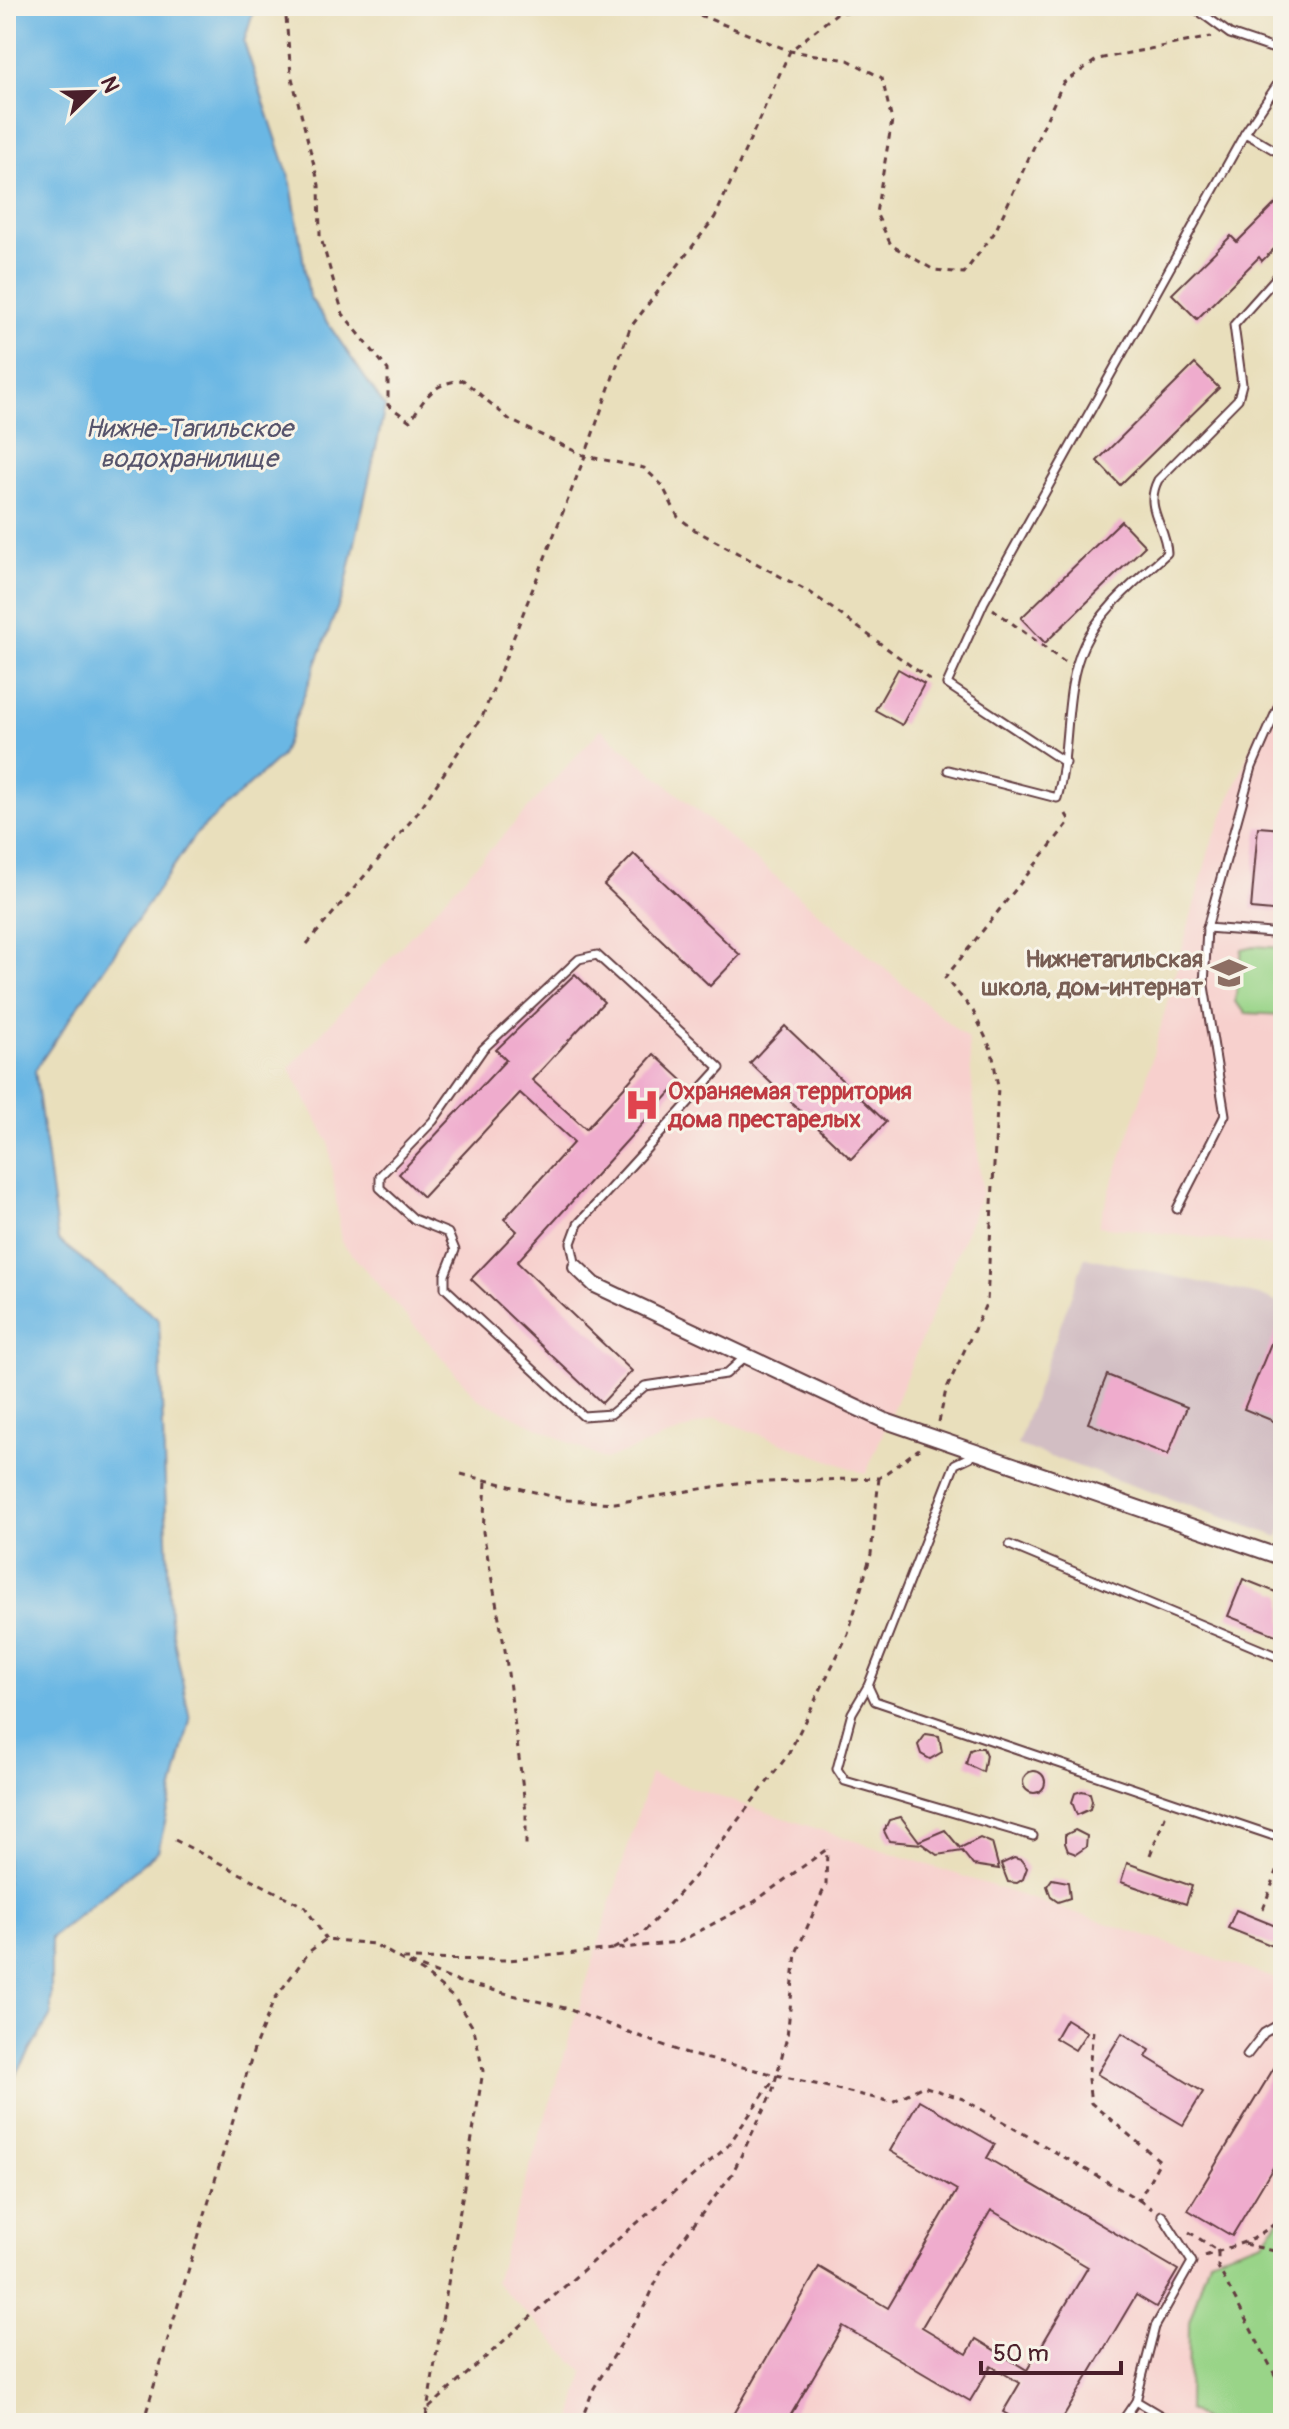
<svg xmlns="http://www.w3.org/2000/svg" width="1289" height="2429" viewBox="0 0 1289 2429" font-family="Pangolin,sans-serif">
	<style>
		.built { fill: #f7d0cd }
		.industrial { fill: #d2bec3 }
		.green { fill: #99d488; stroke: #727a5a; stroke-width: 2 }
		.water { fill: #6bb7e4; stroke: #5a6b88; stroke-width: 2 }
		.building { fill: #efaccd; fill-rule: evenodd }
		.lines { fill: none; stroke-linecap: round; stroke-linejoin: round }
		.lane-casing { stroke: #623c41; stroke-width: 11 }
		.street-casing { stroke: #623c41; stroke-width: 18 }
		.path { stroke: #623c41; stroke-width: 3; stroke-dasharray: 6 6; stroke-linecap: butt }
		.lane { stroke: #fff; stroke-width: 7 }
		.street { stroke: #fff; stroke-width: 14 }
		.labels { text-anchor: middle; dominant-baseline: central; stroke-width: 6; stroke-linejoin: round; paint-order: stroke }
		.education-label { font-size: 24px; font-weight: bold; fill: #785e54; stroke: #f7f3e8; text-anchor: end }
		.health-label { font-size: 24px; font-weight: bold; fill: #be3a42; stroke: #f7f3e8; text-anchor: start }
		.water-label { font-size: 26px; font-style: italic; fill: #56546c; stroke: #f7f3e8 }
	</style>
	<rect width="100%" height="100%" fill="#f7f3e8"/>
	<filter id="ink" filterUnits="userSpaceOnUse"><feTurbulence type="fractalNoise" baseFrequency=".0125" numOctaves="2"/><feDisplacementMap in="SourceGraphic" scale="16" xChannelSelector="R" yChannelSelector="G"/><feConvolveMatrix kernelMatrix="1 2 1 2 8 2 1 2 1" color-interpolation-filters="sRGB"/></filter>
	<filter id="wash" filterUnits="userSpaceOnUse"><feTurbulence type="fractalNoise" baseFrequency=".006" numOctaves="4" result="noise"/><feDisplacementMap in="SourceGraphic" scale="32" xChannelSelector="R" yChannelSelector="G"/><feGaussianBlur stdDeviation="1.8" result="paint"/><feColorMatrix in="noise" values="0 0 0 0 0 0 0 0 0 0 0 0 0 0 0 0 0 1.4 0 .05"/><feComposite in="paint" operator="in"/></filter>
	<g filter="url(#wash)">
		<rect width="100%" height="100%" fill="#e9dfbc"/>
		<g class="built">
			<path d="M1283,671v576l-185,-21 43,-128 69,-251z"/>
			<path d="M601,729l367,310 14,154 -116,281 -150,-56 -111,42 -127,-61 -137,-157 -12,-99 -40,-75z"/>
			<path d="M650,1774l633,207v442h-712l13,-51 -89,-90z"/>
		</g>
		<path class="industrial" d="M1085,1257l174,38 24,10v220l-4,12 -262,-92z"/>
		<g class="green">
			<path d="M1254,946l29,2v67l-37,-2 -11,-11 7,-53z"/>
			<path d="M1283,2214v209h-74l-21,-13 1,-88 20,-63 54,-18z"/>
		</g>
		<path class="water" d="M6,6h249l-11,36 47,141 18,113 76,111 -40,181 -64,168 -86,79 -160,235 23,170 101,80 11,299 20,101 -32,131 -107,87v77l-45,77z"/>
		<g id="blocks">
			<g class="building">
				<path d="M1283,196v44l-21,21 -3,-4 -62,62 -25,-25 59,-58 6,6z"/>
				<path d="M1195,364l24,24 -99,97 -23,-24z"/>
				<path d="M1121,521l24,25 -100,97 -24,-25z"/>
				<path d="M898,669l26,15 -22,41 -27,-15z"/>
				<path d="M1258,827l25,2v83l-32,-3z"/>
				<path d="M634,854l106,101 -30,31 -106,-101z"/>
				<path d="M575,974l29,28 -72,78 54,49 68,-75 28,26 -165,182 115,109 -30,32 -131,-124 46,-48 -13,-12 70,-77 -54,-49 -97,104 -24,-23 107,-114 -10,-10z"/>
				<path d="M785,1026l101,96 -35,37 -101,-96z"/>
				<path d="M1283,1314v111l-39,-16z"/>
				<path d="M1107,1375l80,32 -19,48 -80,-32z"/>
				<path d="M1243,1579l40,16v43l-55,-22z"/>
				<path d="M926,1734l13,2 3,16 -12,7 -9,-5 -3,-9z"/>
				<path d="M976,1748h7l3,7 -3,17 -17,-8 4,-14z"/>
				<circle cx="1034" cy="1782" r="11"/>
				<path d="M1082,1791l8,2 2,8 -2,8 -13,6 -5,-13 3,-9z"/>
				<path d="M901,1817l18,24 26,-11 15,18 20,-10 12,5 7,26 -26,-4 -11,-14 -25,4 -15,-11 -33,-3 -5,-10 5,-11z"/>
				<path d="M1075,1830l12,6 -1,11 -10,7 -8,-3 -3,-8v-8z"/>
				<path d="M1014,1858l7,2 6,8 -4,11 -6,4 -9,-1 -7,-18z"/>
				<path d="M1127,1863l65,23 -6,18 -65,-22z"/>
				<path d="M1052,1879l16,3 2,16 -12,4 -7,-5 -4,-11z"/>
				<path d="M1236,1910l47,19v21l-55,-22z"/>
				<path d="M1066,2019l21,13 -12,18 -20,-12z"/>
				<path d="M1122,2033l28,17 -4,7 57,35 -20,33 -86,-51z"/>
				<path d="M1283,2053v98l-51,85 -44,-26z"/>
				<path d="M919,2100l76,44 -8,14 191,112 -22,37 -20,-12 -76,128h-56l4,-8 -5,-3 17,-29 -29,-17 -21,35 -127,-75 -57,97h-57l90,-156 69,41 69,-118 -67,-39zM991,2210l97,57 -61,103 -51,-31 -9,15 -45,-27z"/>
			</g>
		</g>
	</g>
	<g filter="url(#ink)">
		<use href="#blocks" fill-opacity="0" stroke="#623c41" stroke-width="2"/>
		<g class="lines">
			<g class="lane-casing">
				<g id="lane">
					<path d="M1192,6l38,28 53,18"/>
					<path d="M1283,76l-38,57 38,22"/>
					<path d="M1283,696l-31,71 -45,161 76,6"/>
					<path d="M1066,763l-119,-79 37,-82 261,-469"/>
					<path d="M948,770l109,28c14,-48 6,-109 27,-153 17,-37 54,-65 83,-92 -1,-28 -24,-44 -9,-73l80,-81 4,-15 -8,-59 49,-55"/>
					<path d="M1177,1209l48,-94 -21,-129 3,-58"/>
					<path d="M576,1267l-5,-24 7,-19 142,-156 -123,-113 -18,4 -96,90 -50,72 -53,55v12l34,31 34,14 7,17 -10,25v13l138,128 28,-2 34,-28 81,-12 20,-18"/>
					<path d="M976,1454l-21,10 -87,222 7,15 408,138"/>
					<path d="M1010,1545l273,114"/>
					<path d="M868,1686l-16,27 -15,56 8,12 188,55"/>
					<path d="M1247,2055l17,-22 19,-11"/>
					<path d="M1136,2401l37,22"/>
					<path d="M1121,2423l15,-22 19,-74 37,-65 -30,-47"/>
				</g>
			</g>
			<g class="street-casing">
				<path id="street" d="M576,1267l19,18 288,135 400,138"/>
			</g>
			<g class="path">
				<path d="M285,6l6,68 28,111 1,50 23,79 45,56v35l22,16c16,-24 22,-38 53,-41l47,40 75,36 59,12 18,17 16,32 17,13 116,63 122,89"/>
				<path d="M677,6l113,45 58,9 34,18 10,43 -16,92 15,32 43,25 30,3 31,-41 68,-149 35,-24 113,-22"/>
				<path d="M993,609l71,53"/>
				<path d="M307,944l109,-129 67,-100 102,-259 45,-128 85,-111 75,-166 47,-38 54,-7"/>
				<path d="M939,1422l7,-32 41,-88 11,-215 -6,-36 -19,-40 -28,-33 125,-157 -7,-12"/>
				<path d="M461,1474l106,26 48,3 122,-20 142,-5 40,-29"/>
				<path d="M486,1482l-3,50 22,118 21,162v36"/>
				<path d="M175,1840l130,67 21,32"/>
				<path d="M1150,1855l16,-41"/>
				<path d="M1263,1909l20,-54"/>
				<path d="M613,1949l30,-16 56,-62 89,-116 60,-121 23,-80 8,-76"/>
				<path d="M403,1959l106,1 170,-18 75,-40 73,-53"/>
				<path d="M410,1963l46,18 109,27 122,46 205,48 31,-16 40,13 176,101 21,-39 -69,-58 -3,-24 5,-48"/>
				<path d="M1139,2200l13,9"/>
				<path d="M1189,2232l29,19v16l65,123"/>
				<path d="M1244,2244l39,9"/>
				<path d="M1205,2256l48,-17 30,-21"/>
				<path d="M429,2408l182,-163 116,-98 48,-69"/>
				<path d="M143,2423l111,-374 20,-49 36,-49 16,-12 48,5 49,28 32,27 19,30 9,42 -58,352"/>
				<path d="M580,2423l14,-35 53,-86 17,-38 68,-90 40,-81 15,-56 9,-84 30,-69 1,-35"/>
			</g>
			<use href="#lane" class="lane"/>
			<use href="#street" class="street"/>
		</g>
	</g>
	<defs>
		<g id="school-bare" transform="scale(2.76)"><path d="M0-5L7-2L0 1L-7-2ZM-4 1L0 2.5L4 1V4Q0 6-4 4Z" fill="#8d6e63" stroke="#f7f3e8" stroke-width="2.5" paint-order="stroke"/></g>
		<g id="hospital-bare" transform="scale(2.76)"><path d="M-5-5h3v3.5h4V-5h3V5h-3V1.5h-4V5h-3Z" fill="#e0444e" stroke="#f7f3e8" stroke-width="2.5" paint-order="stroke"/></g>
	</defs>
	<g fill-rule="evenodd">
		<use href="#school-bare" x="1229" y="973"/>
		<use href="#hospital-bare" x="642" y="1105"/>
	</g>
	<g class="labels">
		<g class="education-label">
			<text x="1203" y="959">Нижнетагильская<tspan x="1203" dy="28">школа, дом-интернат</tspan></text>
		</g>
		<g class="health-label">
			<text x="668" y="1091">Охраняемая территория<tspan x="668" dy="28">дома престарелых</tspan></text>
		</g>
		<g class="water-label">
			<text x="189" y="429">Нижне-Тагильское<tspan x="189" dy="30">водохранилище</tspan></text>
		</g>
	</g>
	<rect width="1289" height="2429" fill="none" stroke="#f7f3e8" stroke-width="32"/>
	<g transform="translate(92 92) rotate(67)" stroke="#f7f3e8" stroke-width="6" paint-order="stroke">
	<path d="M0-6L14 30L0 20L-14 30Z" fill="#4a1f2b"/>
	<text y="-12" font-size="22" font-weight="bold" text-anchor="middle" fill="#4a1f2b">N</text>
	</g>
	<path d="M981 2361v12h140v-12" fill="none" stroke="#4a1f2b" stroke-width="4"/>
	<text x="993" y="2361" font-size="24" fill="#4a1f2b" stroke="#f7f3e8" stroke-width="6" paint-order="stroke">50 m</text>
</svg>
